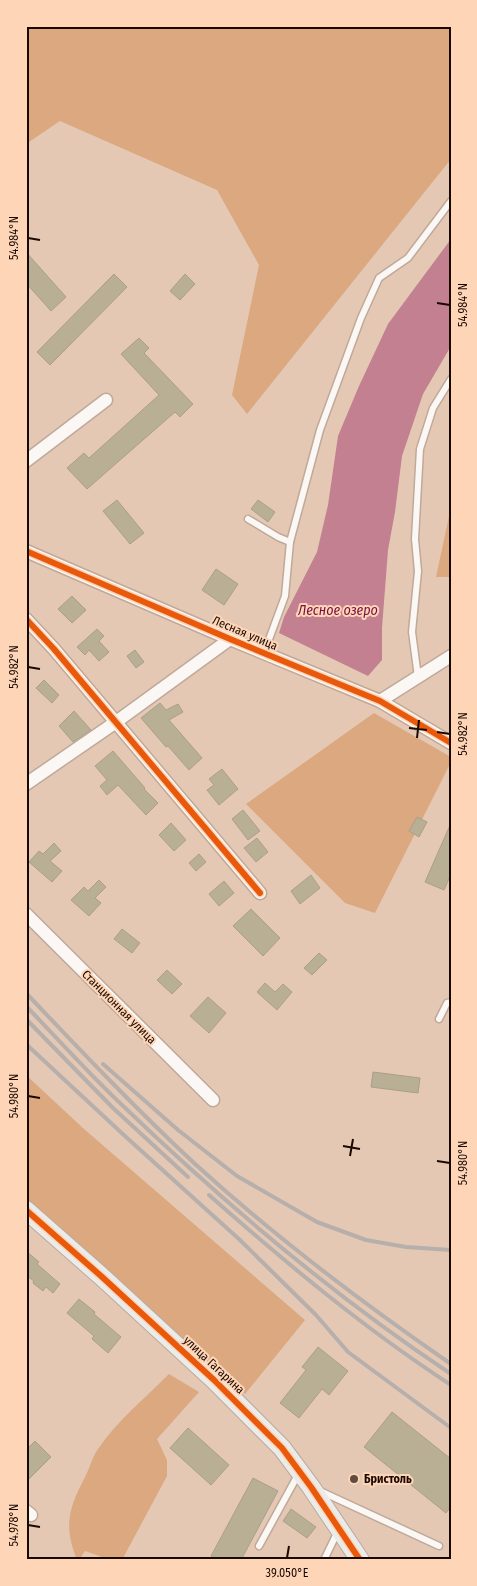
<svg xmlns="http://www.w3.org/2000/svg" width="477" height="1586" viewBox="0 0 477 1586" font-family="'Fira Sans Condensed',sans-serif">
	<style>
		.forest { fill: #dca880 }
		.water { fill: #c38090 }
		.building { fill: #b8af95; stroke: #aa9f8c }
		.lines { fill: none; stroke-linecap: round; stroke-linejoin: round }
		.lane-casing { stroke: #bfa999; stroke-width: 9 }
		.street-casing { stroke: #bfa999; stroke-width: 15 }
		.secondary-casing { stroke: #bfa999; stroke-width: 20 }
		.lane { stroke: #fbf7f4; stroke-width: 6 }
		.street { stroke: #fbf7f4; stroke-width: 12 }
		.secondary { stroke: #eaeceb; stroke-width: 18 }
		.rail { stroke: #b6afab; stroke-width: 4 }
		.cycleway-casing { stroke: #fed5b7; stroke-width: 9 }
		.cycleway { stroke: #e8590c; stroke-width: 6 }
		.ticks { fill: none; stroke: #1a0900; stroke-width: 2 }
		.poi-dot { fill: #614c3f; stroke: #fed5b7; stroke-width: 2 }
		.labels { text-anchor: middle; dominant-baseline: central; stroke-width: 4; stroke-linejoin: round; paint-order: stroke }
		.street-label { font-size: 12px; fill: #1a0900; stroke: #fed5b7 }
		.poi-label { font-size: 12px; font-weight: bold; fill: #1a0900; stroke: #fed5b7; text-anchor: start }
		.water-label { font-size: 14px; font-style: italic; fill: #780f43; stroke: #fed5b7 }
		.neatline { fill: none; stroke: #1a0900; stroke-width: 2 }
		.ticks-label { font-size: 12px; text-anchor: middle; fill: #1a0900 }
	</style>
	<rect width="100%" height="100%" fill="#e4c8b4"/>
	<g class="forest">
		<path d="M26,26h425v133l-204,255 -15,-19 27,-130 -42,-75 -157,-69 -34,23z"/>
		<path d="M451,507v70h-15z"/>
		<path d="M374,713l77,44v5l-76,151 -30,-10 -99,-99z"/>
		<path d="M26,1075l58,54 221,191 -60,74 -219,-195z"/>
		<path d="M169,1374l30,18 -42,47 10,21v16l-45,84h-19l-1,-3 -17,-6 -6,9h-2c-14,-35 -8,-52 8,-83 5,-9 7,-20 13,-28 19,-28 47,-51 71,-75z"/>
	</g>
	<path class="water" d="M451,239v107l-28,48 -21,62 -7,56 -7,38 -6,78v32l-14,16 -89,-43 5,-16 33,-65 11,-47 10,-69 21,-50 29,-62z"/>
	<g class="building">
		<path d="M26,252l40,45 -15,14 -25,-28z"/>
		<path d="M114,274l13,13 -77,78 -13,-13z"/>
		<path d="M185,274l10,10 -15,16 -10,-9z"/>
		<path d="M139,338l10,10 -5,5 49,51 -13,13 -5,-5 -88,77 -20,-21 17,-15 5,5 70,-63 -38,-41z"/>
		<path d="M117,500l27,33 -14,11 -27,-33z"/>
		<path d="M258,500l17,12 -7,10 -17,-13z"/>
		<path d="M216,569l22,15 -14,21 -22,-15z"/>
		<path d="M72,596l14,14 -14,13 -14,-14z"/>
		<path d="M97,629l7,7 -5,5 10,11 -10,9 -10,-11 -4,5 -8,-8z"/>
		<path d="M135,650l9,12 -8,6 -9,-12z"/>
		<path d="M44,680l15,15 -7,8 -16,-15z"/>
		<path d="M160,703l6,7 12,-6 5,8 -14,8 33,38 -13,12 -21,-24 -2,1 -25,-29z"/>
		<path d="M74,711l17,19 -18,12 -14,-16z"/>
		<path d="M113,751l32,37 -1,1 14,14 -12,12 -28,-30 -11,10 -7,-9 7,-6 -12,-14z"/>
		<path d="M222,769l16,20 -19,16 -12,-15 7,-5 -5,-6z"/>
		<path d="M243,810l17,21 -12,9 -16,-21z"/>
		<path d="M417,817l10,5 -8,15 -10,-6z"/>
		<path d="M171,823l15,17 -12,11 -15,-16z"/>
		<path d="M451,823v51l-7,16 -19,-8z"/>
		<path d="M257,838l11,14 -12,10 -12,-14z"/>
		<path d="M54,843l7,8 -11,10 12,10 -10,11 -23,-20 10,-11 4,3z"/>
		<path d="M199,854l7,8 -10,9 -7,-8z"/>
		<path d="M311,875l9,13 -20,16 -9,-13z"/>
		<path d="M99,880l7,7 -11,11 6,5 -12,13 -18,-16 13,-13 4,4z"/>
		<path d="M224,881l10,12 -15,13 -10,-12z"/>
		<path d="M251,909l29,29 -17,18 -30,-30z"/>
		<path d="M122,929l18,14 -8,10 -18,-14z"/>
		<path d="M319,953l8,7 -15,15 -8,-7z"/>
		<path d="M167,970l15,14 -10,10 -15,-14z"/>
		<path d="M265,983l10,9 8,-8 9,8 -15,18 -20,-18z"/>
		<path d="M208,997l18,16 -17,20 -19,-17z"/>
		<path d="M373,1072l47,6 -2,15 -47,-6z"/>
		<path d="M26,1251l13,11 -2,2 23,20 -7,9 -7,-6 -3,4 -10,-8 1,-2 -7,-5 -1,1z"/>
		<path d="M79,1299l16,13 -1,2 27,23 -13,16 -16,-14 2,-3 -27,-23z"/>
		<path d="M318,1347l30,24 -19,24 -7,-6 -23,29 -19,-15 26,-33 -4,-3z"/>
		<path d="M392,1412l59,47v47l-5,7 -82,-66z"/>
		<path d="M188,1428l41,37 -18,20 -41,-37z"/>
		<path d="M35,1441l16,16 -25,25v-32z"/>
		<path d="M253,1478l25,13 -37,69h-23l-7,-4z"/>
		<path d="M291,1509l25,18 -9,11 -24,-17z"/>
	</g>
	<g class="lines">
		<g class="lane-casing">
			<g id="lane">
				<path d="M248,519l30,18 12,5"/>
				<path d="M264,653l21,-57 5,-54 30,-112 41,-112 18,-40 29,-20 43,-57"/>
				<path d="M418,677l-6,-45 6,-61 -3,-32 5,-90 13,-41 18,-29"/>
				<path d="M439,1019l8,-16 4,-1"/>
				<path d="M320,1491l119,55"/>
				<path d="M259,1546l40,-73"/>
				<path d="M324,1560l14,-29"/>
			</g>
		</g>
		<g class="street-casing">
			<g id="street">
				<path d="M26,461l80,-61"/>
				<path d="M26,551l204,88 150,62 71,42"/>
				<path d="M26,619l28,30 206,244"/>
				<path d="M380,701l71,-45"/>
				<path d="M26,784l90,-62 114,-83"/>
				<path d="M26,914l187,186"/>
				<path d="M26,1511l5,4"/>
			</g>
		</g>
		<g class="secondary-casing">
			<path id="secondary" d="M26,1210l75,66 113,104 68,68 29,39 49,73"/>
		</g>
		<use href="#lane" class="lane"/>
		<use href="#street" class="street"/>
		<use href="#secondary" class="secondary"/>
		<g class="rail">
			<path d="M26,993c55,58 110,116 168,170 81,74 167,139 257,201"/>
			<path d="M26,1006c32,33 62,67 95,98 103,99 211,191 330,270"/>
			<path d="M26,1019l87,89 75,69"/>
			<path d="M26,1044l100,93 114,103 76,75 32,37 103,76"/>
			<path d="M103,1064l75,66 59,46 80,46 49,18 40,7 45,3"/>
			<path d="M209,1195c77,68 156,134 242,190"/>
		</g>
		<g class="cycleway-casing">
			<g id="cycleway">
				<path d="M26,551l204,88 150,62 71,42"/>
				<path d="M26,619l28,30 206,244"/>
				<path d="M26,1210l75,66 113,104 68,68 29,39 49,73"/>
			</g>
		</g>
		<use href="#cycleway" class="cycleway"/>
	</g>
	<path class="ticks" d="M28,238l12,2M437,303l13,2M28,667l12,2M409,728l18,2M437,732l13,2M417,738l2,-18M28,1096l12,2M343,1146l17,3M350,1156l3,-17M437,1161l13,2M28,1525l12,2M287,1558l2,-12"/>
	<circle class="poi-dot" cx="354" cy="1479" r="5"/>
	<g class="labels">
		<g class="street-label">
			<text transform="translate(245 633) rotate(23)">Лесная улица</text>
			<text transform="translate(119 1007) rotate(45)">Станционная улица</text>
			<text transform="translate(214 1365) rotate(43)">улица Гагарина</text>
		</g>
		<g class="poi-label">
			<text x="364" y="1479">Бристоль</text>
		</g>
		<g class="water-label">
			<text x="338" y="610">Лесное озеро</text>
		</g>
	</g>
	<rect width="477" height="1586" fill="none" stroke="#fed5b7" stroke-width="55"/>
	<rect x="28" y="28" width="422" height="1530" class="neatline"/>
	<g class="ticks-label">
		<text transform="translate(14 238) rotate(-90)" y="4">54.984°N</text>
		<text transform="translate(463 305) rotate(-90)" y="4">54.984°N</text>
		<text transform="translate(14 667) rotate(-90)" y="4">54.982°N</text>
		<text transform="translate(463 734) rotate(-90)" y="4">54.982°N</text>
		<text transform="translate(14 1096) rotate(-90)" y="4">54.980°N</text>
		<text transform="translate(463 1163) rotate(-90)" y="4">54.980°N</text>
		<text transform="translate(14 1525) rotate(-90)" y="4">54.978°N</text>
		<text x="287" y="1577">39.050°E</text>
	</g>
</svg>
